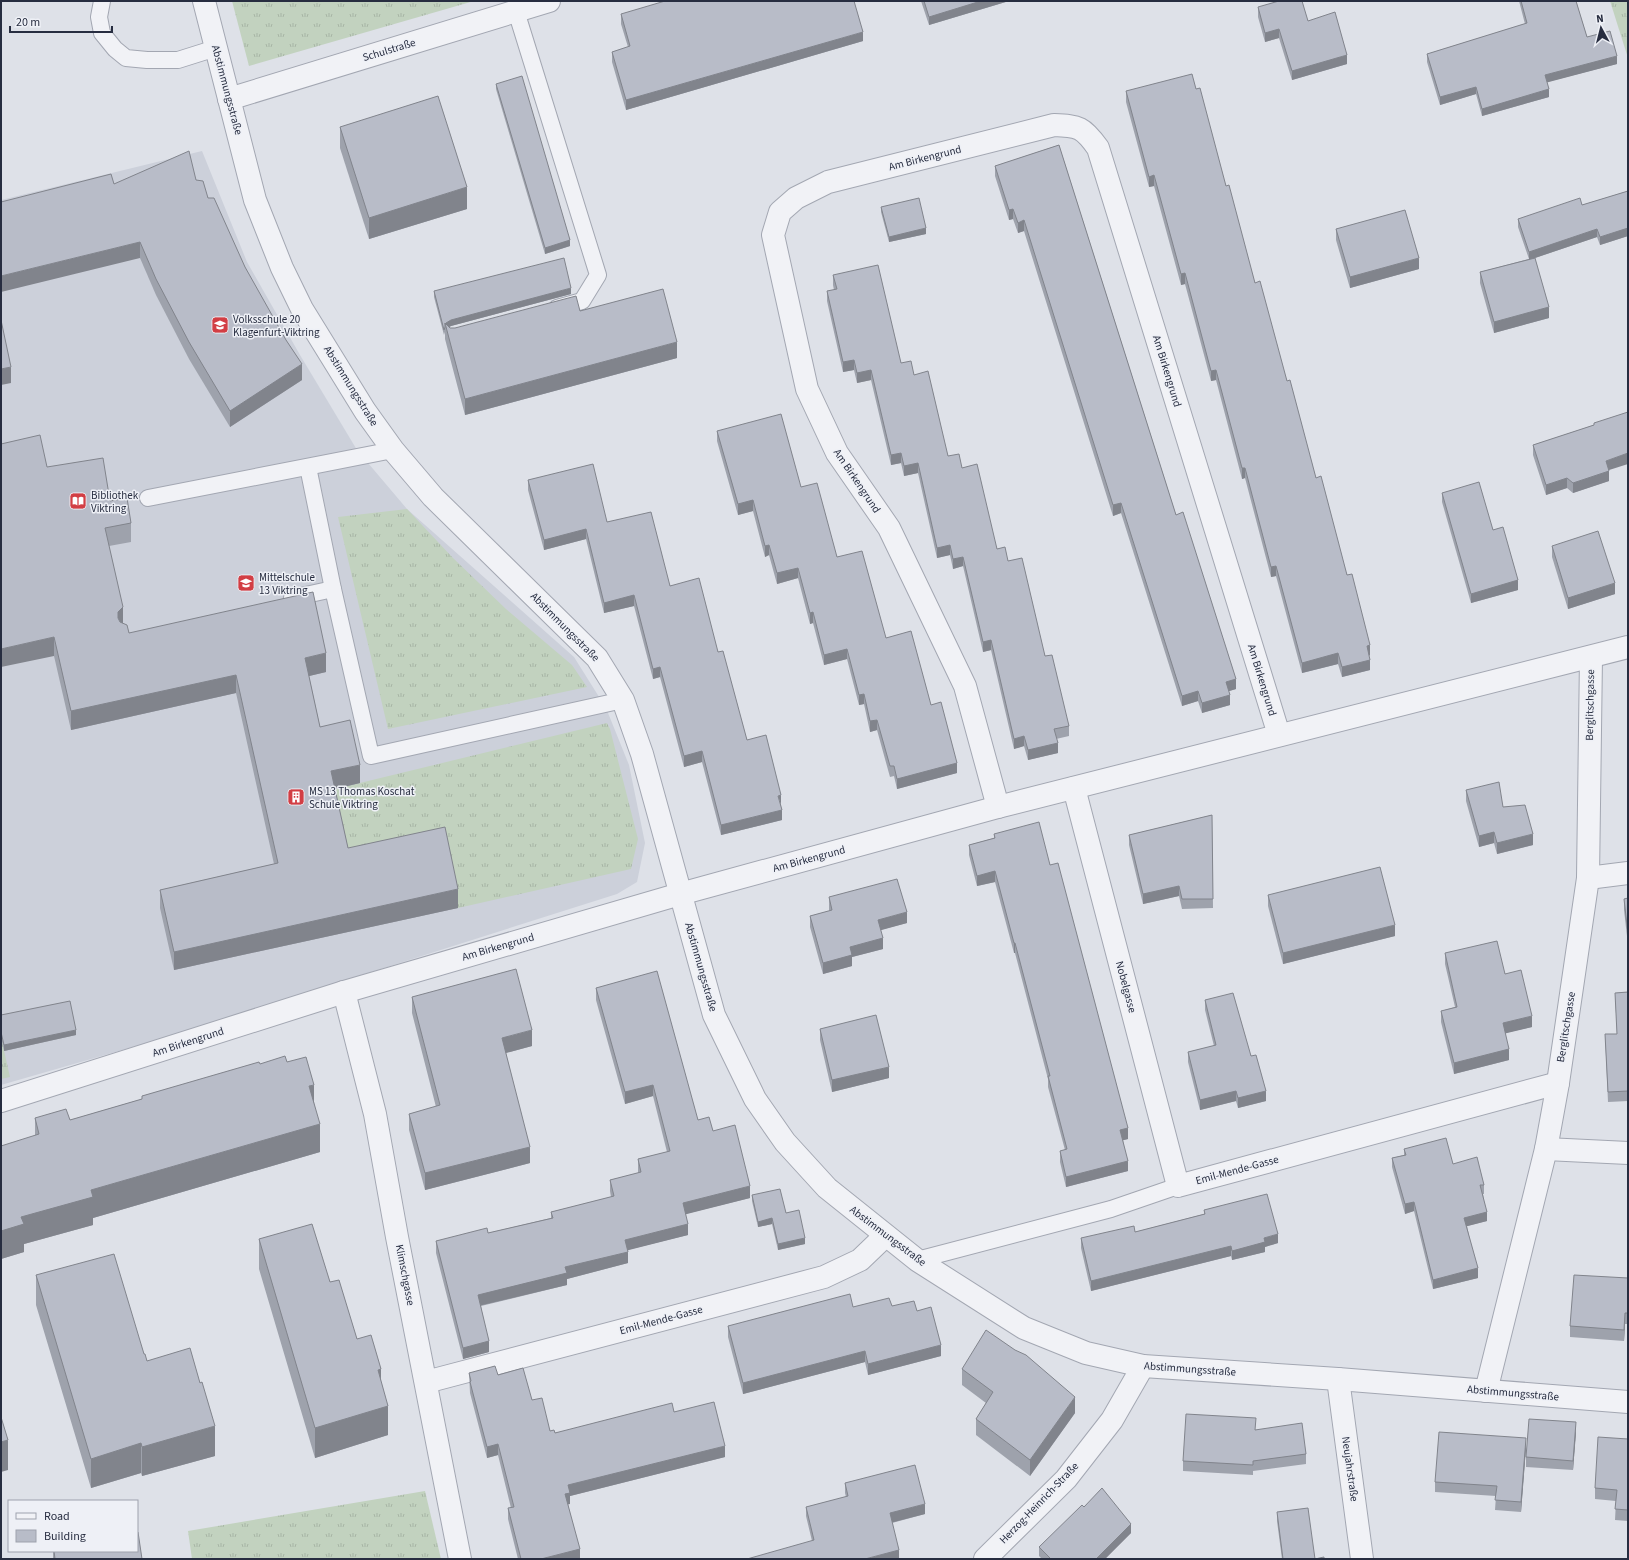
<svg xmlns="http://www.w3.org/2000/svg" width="1629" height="1560" viewBox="0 0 1629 1560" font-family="'Source Sans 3',sans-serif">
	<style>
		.built { fill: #ccd0da }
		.grass { fill: url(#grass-tufts) }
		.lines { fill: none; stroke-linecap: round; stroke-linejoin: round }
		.lane-casing { stroke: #a3a7b2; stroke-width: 18 }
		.street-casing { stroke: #a3a7b2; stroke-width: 24 }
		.lane { stroke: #f1f2f6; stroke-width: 16 }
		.street { stroke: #f1f2f6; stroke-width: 22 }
		.wall { fill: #9ea2ac }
		.shaded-wall { fill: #81848c }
		.building { fill: #b8bcc8; stroke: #81848c }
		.labels { text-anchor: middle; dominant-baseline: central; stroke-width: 3; stroke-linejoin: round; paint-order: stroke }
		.street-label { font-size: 11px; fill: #272d40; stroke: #eef0f6 }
		.poi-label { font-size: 11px; fill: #272d40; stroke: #eef0f6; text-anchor: start }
	</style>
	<defs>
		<pattern id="grass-tufts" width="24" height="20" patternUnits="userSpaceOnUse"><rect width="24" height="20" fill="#c2d2bf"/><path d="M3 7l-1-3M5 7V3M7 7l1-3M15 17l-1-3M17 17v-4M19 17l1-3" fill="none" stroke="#a7b5a5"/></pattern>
	</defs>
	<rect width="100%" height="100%" fill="#dee1e8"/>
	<path class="built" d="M202,151l45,111 53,93 57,95 50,59 167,148 32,51 23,57 16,78 -8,39 -20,12 -460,146 -156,45v-885z"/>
	<g class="grass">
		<path d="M232,1h242l-225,65z"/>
		<path d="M1610,1h18v57z"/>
		<path d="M407,509l46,49 53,51 66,56 15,22 -199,42 -50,-212z"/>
		<path d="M607,723l3,6 28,110 -7,30 -173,39 -14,-63 -96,21 -17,-76z"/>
		<path d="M1,1037l9,40 -9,2z"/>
		<path d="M425,1491l16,68h-249l-4,-28z"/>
	</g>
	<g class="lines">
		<g class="lane-casing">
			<g id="lane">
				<path d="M102,1l-3,16 3,16 13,16 11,9 21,2h31l38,-12"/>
				<path d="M516,11l82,264 -16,26 -25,7"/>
				<path d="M308,467l25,122"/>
				<path d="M148,498l245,-48"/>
				<path d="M292,598l41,-9 38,167 252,-56"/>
				<path d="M917,1260l194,-51 67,-23"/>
			</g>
		</g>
		<g class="street-casing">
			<g id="street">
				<path d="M204,1l51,199 27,68 20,41 63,102 28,39 40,47 164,161 26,42 19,54 72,261 41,84 30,43 42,46 90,72 107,68 62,25 57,13 195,13 290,23"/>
				<path d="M229,99l320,-98"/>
				<path d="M1074,788l104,398 380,-103"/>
				<path d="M998,807l-33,-121 -76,-158 -52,-75 -30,-64 -34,-154 7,-23 16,-14 32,-16 226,-57c25,1 29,2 44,23l181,587"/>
				<path d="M1588,878l40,-5"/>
				<path d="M344,992l31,122 22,123 63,322"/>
				<path d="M1,1101l343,-109 336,-98 318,-87 630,-160"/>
				<path d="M1546,1149l82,4"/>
				<path d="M1338,1379l24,180"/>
				<path d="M426,1382l398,-105 36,-17 25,-24"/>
				<path d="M1486,1391l60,-242 12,-66 30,-205 3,-221"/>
				<path d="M985,1559l81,-80 46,-59 31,-54"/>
			</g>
		</g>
		<use href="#lane" class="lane"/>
		<use href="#street" class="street"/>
	</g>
	<g class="wall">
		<path d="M921,1h88l-80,24z"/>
		<path d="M1519,1h57l11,36 30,27 -70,18 2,15 -67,19 -6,-22 -36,11 -13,-43v-8l98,-30z"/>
		<path d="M1258,7l50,14 39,43 -55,16 -13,-42 -14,4 -7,-25z"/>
		<path d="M621,14l242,27 -237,69 -14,-48v-10l16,-5 -7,-23z"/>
		<path d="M496,84l74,162 -25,8 -49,-165z"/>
		<path d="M1196,89l30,97 29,97 32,98 29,97 31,97 23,80 -1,1 1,14 -28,7 -4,-13 -36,9 -26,-97 -5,1 -26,-99 -3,1 -26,-99 -5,1 -26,-97 -4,1 -27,-99 -5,1 -23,-85v-11z"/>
		<path d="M340,127l127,82 -98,30 -29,-91z"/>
		<path d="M1059,145l117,370 60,174 -7,2 1,14 -28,8 -4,-12 -16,5 -61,-193 -8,3 -89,-285 -6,2 -5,-14 -4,1 -14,-44v-10z"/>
		<path d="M196,180l12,18 37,69 57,113 -72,47 -41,-68 -33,-64 -16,-37 -26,-74z"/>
		<path d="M1628,191v45l-28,9 -3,-8 -62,21 14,60 -55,15 -14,-50v-11l49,-13 -11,-32v-8l64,-14z"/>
		<path d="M881,207l45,27 -37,8 -8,-30z"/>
		<path d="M1336,229l83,40 -69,19 -14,-48z"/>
		<path d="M833,275l68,88 13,12 34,81 14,12 35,81 11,12 37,95 24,70v10l-13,3 2,14 -30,7 -4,-14 -10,3 -23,-99 -8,2 -20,-86 -10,3 -3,-14 -13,3 -19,-85 -14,3 -3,-13 -10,2 -20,-85 -14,3 -3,-13 -11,2 -16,-71v-10l7,-1 -1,-5z"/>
		<path d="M434,291l137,3 -120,32 -2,1 1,1h5l125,-17 97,47 -212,57 -20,-76v-7l-1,3 -10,-38z"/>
		<path d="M1594,423l15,47v11l-36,12 -6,-5 -21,7 -13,-40v-10l61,-20z"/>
		<path d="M717,431l84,56 36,70 49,81 45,67 26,68 -60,16 -3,-13 -4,1 -13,-47 -7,2 -6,-28 -5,1 -12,-46 -23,6 -11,-42 -3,1 -12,-46 -21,6 -8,-29 -4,2 -12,-46 -15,4 -21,-74z"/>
		<path d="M47,467l63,34 21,22v19l-22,4 14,77 6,10 197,39 -17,4 11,51 40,56 -25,6 13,59 110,60 -284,62 -14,-62v-18l114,-26 -38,-171 -165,37 -17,-74z"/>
		<path d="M528,480l79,42 63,64 48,66 29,88 34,65 1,15 -61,15 -19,-73 -18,5 -24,-90 -7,2 -19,-73 -30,7 -18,-74 -42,11 -16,-60z"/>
		<path d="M1442,493l51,37 25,60 -47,13 -29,-101z"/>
		<path d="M1552,546l63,48 -47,15 -16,-52z"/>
		<path d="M1466,790l37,17 30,38 -36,9 -3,-11 -15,4 -13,-46z"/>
		<path d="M1212,815l1,93 -31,1 -3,-13 -36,8 -14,-59v-10z"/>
		<path d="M994,834l56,31 78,274 -5,1 5,31 -62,16 -6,-25v-11l5,-1 -17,-63v-8l-33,-126h-1l-19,-71 -18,4 -8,-31v-10l25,-7z"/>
		<path d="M1268,895l127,41 -112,28 -15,-58z"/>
		<path d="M829,897l78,26 -27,7 3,19 -31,8v9l-29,8 -13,-47v-11l19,-5z"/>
		<path d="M1628,898v47l-4,-35v-11z"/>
		<path d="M1445,953l60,21 27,53 -27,6 4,27 -55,14 -13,-52v-11l14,-4 -10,-43z"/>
		<path d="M596,988l102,132 15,11 37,67 -65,16 3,21 -61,15 1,13 -61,16v6l-86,21 8,46 -26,7 -27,-106v-12l52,-8 63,-15v-6l60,-15 -1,-6v-11l28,-7v-14l29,-7 -14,-56 -28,8 -29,-104z"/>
		<path d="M1628,992v109l-20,1 -3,-68h12l-2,-41z"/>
		<path d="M412,997l120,49 -26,7 24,110 -105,27 -16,-60v-16l27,-7 -24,-94z"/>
		<path d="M1205,1000l46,56 15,45 -28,7 -2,-7 -36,9 -12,-48v-10l26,-6 -9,-36z"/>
		<path d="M1,1015l75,20 -72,16 -3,-14z"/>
		<path d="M820,1029l69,49 -57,14 -12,-52z"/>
		<path d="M287,1062l27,40 6,50 -227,66v7l-69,19v8l-23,7 34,-123v-18l35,2 72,-21v-3l118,-32z"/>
		<path d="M1404,1149l49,15 31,21v9h-1l4,27 -20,5 11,52 -45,11 -19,-78 -9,3 -13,-47v-9l12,-3z"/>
		<path d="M752,1195l34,18 19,31 -27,6 -6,-26 -14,3 -6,-26z"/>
		<path d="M1204,1210l74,33 -13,4v5l-33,8 -1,-4 -140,35 -10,-43v-10l54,-6 69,-18z"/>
		<path d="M259,1239l71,43 27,57 24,44 7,52 -73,23 -56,-189z"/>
		<path d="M36,1275l108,79 3,7 68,95 -73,20 -1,-3 -50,15 -55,-183z"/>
		<path d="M1628,1278v46h-3l-1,17 -54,-4v-11z"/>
		<path d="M892,1306l25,5 24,45 -73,19 -3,-13 -122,32 -15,-57v-11l125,-19z"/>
		<path d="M962,1369l113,44 -45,63 -54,-41v-16l10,-16 -24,-18z"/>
		<path d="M469,1373l29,2 34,25 18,31 5,2 119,-21 51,45 -155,39v8h-2l12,55h-62l-10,-40v-11h3l-13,-53 -11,3 -17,-65z"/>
		<path d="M1256,1430l50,24v10l-53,7v4l-70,-4v-10z"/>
		<path d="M1576,1432l-3,38 -47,-3v-10z"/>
		<path d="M1628,1439v82l-13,-1 1,-19 -21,-2v-11z"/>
		<path d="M1526,1448l-5,64 -26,-2 1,-14 -61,-4v-10z"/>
		<path d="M845,1483l80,31 -33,9 7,36 -87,-18 -6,-25v-9l40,-10 -1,-4z"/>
		<path d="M1084,1507l47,26 -26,26h-63l-3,-3v-9z"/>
		<path d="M1277,1512l38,47h9h-42l-5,-38z"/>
		<path d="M53,1551h84l5,8h-89z"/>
	</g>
	<g class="shaded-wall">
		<path d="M981,1h28l-80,24v-8z"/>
		<path d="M1279,29v9l-14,4v-9z"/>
		<path d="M863,32v9l-237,69v-10z"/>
		<path d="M1347,55v9l-55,16v-9z"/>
		<path d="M1617,56v8l-72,19v-8z"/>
		<path d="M1476,87v7l-36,11v-8z"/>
		<path d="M1549,89v8l-67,19v-7z"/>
		<path d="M1154,175v11l-5,1v-10z"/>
		<path d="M467,187v22l-98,30v-21z"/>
		<path d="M1013,209v10l-4,1v-10z"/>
		<path d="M1024,220v11l-6,2v-10z"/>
		<path d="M926,228v6l-37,8v-5z"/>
		<path d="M1628,228v8l-28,9v-8z"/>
		<path d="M1597,229v8l-68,23v-8z"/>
		<path d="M570,240v6l-25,8v-6z"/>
		<path d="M140,242v16l-139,34v-16z"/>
		<path d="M1419,258v11l-69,19v-11z"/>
		<path d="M1185,273v11l-4,1v-11z"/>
		<path d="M571,288v6l-120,32 -5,3v-6l5,-3z"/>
		<path d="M1549,307v11l-55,15v-11z"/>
		<path d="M677,342v16l-212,57v-16z"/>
		<path d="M854,360v10l-11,2v-10z"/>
		<path d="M302,364v16l-72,47v-16z"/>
		<path d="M11,367v16l-10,2v-16z"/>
		<path d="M871,370v10l-14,3v-10z"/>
		<path d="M1216,370v10l-5,1v-10z"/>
		<path d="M901,453v10l-10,2v-10z"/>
		<path d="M1628,453v11l-22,7v-10z"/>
		<path d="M918,463v10l-14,3v-10z"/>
		<path d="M1242,468h3v10l-3,1z"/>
		<path d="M1609,471v10l-36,12v-10z"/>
		<path d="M1567,478v10l-21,7v-10z"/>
		<path d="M753,500v11l-15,4v-11z"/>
		<path d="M1121,503v10l-8,3v-11z"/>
		<path d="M586,529v10l-42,11v-10z"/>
		<path d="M769,545v10l-4,2v-11z"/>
		<path d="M950,545v10l-13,3v-10z"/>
		<path d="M963,557v9l-10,3v-10z"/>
		<path d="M1276,566v10l-5,1v-10z"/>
		<path d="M798,568v10l-21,6v-11z"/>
		<path d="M1518,580v10l-47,13v-9z"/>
		<path d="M1615,583v11l-47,15v-11z"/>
		<path d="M634,595v11l-30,7v-10z"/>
		<path d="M123,607v19l-5,-8v-6z"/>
		<path d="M813,612v11l-3,1v-11z"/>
		<path d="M54,637v19l-53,11v-18z"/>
		<path d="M991,640v10l-8,2v-10z"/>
		<path d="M1370,645v10l-3,1v-10z"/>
		<path d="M847,649v10l-23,6v-10z"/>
		<path d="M326,653v19l-21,5v-19z"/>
		<path d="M1338,653v11l-36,9v-10z"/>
		<path d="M1370,660v10l-28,7v-10z"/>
		<path d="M660,667v10l-7,2v-10z"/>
		<path d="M236,675v18l-165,37v-19z"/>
		<path d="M1236,679v10l-10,3v-10z"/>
		<path d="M1198,691v10l-16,5v-10z"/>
		<path d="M864,694v10l-5,1v-10z"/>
		<path d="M1230,695v10l-28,8v-10z"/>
		<path d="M877,720v10l-7,2v-11z"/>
		<path d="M1024,736v10l-10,3v-10z"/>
		<path d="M1058,743v10l-30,7v-10z"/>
		<path d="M702,751v11l-18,5v-11z"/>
		<path d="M957,763v10l-60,16v-10z"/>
		<path d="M360,765v18l-29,7v-19z"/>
		<path d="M781,795v10l-3,-9z"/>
		<path d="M782,810v10l-61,15v-10z"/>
		<path d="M1494,832v11l-15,4v-11z"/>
		<path d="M1533,834v11l-36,9v-11z"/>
		<path d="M995,871v11l-18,4v-10z"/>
		<path d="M1179,886v10l-36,8v-10z"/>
		<path d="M458,889v19l-284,62v-18z"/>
		<path d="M907,912v11l-29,8v-11z"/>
		<path d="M1395,925v11l-112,28v-11z"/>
		<path d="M883,938v11l-31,8v9l-29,8v-11l27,-16z"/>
		<rect x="1014" y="943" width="1" height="10"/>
		<path d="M1532,1016v11l-29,7v-11z"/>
		<path d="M76,1030v5l-72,16v-6z"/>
		<path d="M532,1030v16l-30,8v-16z"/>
		<path d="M1509,1049v11l-55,14v-11z"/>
		<path d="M889,1067v11l-57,14v-12z"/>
		<path d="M314,1085v27l-5,-26z"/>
		<path d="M653,1085v11l-28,8v-12z"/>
		<path d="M1236,1091v10l-36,9v-10z"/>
		<path d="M1266,1091v10l-28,7v-10z"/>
		<path d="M320,1124v28l-227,66v7l-69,19v8l-23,7v-28l20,-14 70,-27z"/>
		<path d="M1128,1128v11l-8,2v-11z"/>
		<path d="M530,1147v16l-105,27v-17z"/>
		<path d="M1128,1161v10l-62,16v-10z"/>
		<path d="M750,1186v12l-67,17v-12z"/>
		<path d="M1414,1202v9l-9,3v-10z"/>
		<path d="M1487,1212v9l-23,6v-9z"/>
		<path d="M772,1218v6l-14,3v-5z"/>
		<path d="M688,1224v11l-63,16v-11z"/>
		<path d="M1278,1234v9l-13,4v5l-33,8v-9l32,-13z"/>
		<path d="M805,1238v6l-27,6v-6z"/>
		<path d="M1231,1246v10l-140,35v-10z"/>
		<path d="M628,1252v11l-61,16v6l-89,21v-11l87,-28z"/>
		<path d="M1478,1268v10l-45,11v-9z"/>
		<path d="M1625,1313v11l-1,17v-11z"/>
		<path d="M489,1341v11l-26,7v-11z"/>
		<path d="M941,1345v11l-73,19v-11z"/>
		<path d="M865,1351v11l-122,32v-11z"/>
		<path d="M381,1369v30l-3,-29z"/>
		<path d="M1075,1397v16l-45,63v-16z"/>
		<path d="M388,1406v29l-73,23v-30z"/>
		<path d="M1576,1422v10l-3,38v-9z"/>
		<path d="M215,1426v30l-73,20v-29z"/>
		<path d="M1526,1438v10l-5,64v-10z"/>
		<path d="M8,1440v30l-7,2v-30z"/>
		<path d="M141,1443v30l-50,15v-29z"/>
		<path d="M498,1444v11l-11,3v-11z"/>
		<path d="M725,1446v11l-155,39v8l-5,1v-11l3,-9z"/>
		<path d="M925,1504v10l-35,9v-10z"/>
		<path d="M1131,1524v9l-26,26h-9z"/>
		<path d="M580,1549v10h-39z"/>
		<path d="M899,1550v9h-34z"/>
	</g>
	<g class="building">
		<path d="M665,1h189l9,31 -237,68 -14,-48 18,-6 -9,-32z"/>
		<path d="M924,1h57l-52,16z"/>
		<path d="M1279,1h23l6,20 27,-9 12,43 -55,16 -13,-42 -14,4 -7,-26z"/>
		<path d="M1521,1h55l11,36 23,-6 7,25 -72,19 4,14 -67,20 -6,-22 -36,10 -13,-43 100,-31z"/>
		<path d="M1192,74l4,15 4,-1 26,98 3,-1 26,98 5,-2 27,100 3,-1 26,98 5,-2 26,99 5,-1 18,71 -3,1 3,14 -28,7 -4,-14 -36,10 -26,-97 -5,1 -26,-99h-3l-26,-98 -5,1 -26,-98 -4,1 -27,-99 -5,2 -23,-86z"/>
		<path d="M522,76l48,164 -25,8 -49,-164z"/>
		<path d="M438,96l29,91 -98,31 -29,-91z"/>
		<path d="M1059,145l117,370 7,-3 53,167 -10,3 4,13 -28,8 -4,-12 -16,5 -61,-193 -8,2 -89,-285 -6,3 -5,-14 -4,1 -14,-44z"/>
		<path d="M189,151l7,29 7,1 5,17h6l31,69 41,73 16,24 -72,47 -41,-69 -33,-63 -16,-37 -139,34v-74l110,-28 3,10z"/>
		<path d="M1628,191v37l-28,9 -3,-8 -68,23 -11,-33 62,-21 2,7z"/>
		<path d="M919,198l7,30 -37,9 -8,-30z"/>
		<path d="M1405,210l14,48 -69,19 -14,-48z"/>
		<path d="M564,258l7,30 -120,32 -5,3v1l-1,-1v4l-1,3 -10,-39z"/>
		<path d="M1535,258l14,49 -55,15 -14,-50z"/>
		<path d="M878,265l23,98 10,-2 3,14 14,-4 20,85 11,-2 3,14 15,-4 20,85 8,-2 3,14 14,-3 23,98 7,-1 17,71 -15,3 4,14 -30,7 -4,-14 -10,3 -23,-99 -8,2 -20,-85 -10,2 -3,-14 -13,3 -19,-85 -14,3 -3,-13 -10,2 -20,-85 -14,3 -3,-13 -11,2 -16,-71 10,-2 -4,-14z"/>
		<path d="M663,289l14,53 -212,57 -20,-76 5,5h5l121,-32 4,15z"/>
		<path d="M1,320l10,47 -10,2z"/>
		<path d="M1628,412v41l-22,8 3,10 -36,12 -6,-5 -21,7 -13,-40 61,-20v-2z"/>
		<path d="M781,414l20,73 16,-4 20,74 25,-6 24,87 25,-7 20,74 10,-3 16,61 -60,16 -3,-13h-4l-13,-46 -7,1 -6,-27 -5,1 -12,-46 -23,6 -11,-43 -3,1 -12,-45 -21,5 -8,-28 -4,1 -12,-46 -15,4 -21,-73z"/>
		<path d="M40,435l7,32 56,-9 7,43 17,-3 4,25 -26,5 18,79 -5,5v6l2,4 7,3 2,8 184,-41 13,61 -21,5 15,69 30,-7 10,45 -29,6 17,77 97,-21 13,62 -284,63 -14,-62 118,-27 -42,-188 -165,36 -17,-74 -53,12v-205z"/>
		<path d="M593,464l14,58 44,-10 19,74 29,-8 19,74 5,-1 24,89 19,-5 15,60 -3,1 4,14 -61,15 -19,-74 -18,5 -24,-89 -7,2 -19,-74 -30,8 -18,-74 -42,11 -16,-60z"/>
		<path d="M1479,482l14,48 10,-3 15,53 -47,14 -29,-101z"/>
		<path d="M1598,531l17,52 -47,15 -16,-52z"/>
		<path d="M1499,782l4,25 22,-2 8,29 -36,9 -3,-11 -15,4 -13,-46z"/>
		<path d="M1212,815l1,84h-31l-3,-13 -36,8 -14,-59z"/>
		<path d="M1039,822l11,43 8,-2 70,265 -8,2 8,31 -62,16 -6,-26 7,-2 -19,-73h2l-35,-133h-1l-19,-72 -18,5 -8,-31 26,-7 -1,-4z"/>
		<path d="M1380,867l15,58 -112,28 -15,-58z"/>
		<path d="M897,879l10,33 -29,8 5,18 -33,9 2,8 -29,8 -13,-47 22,-6 -3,-13z"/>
		<path d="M1628,898v36l-4,-35z"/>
		<path d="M1497,941l8,33 16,-4 11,46 -29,7 6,26 -55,14 -13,-52 16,-4 -12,-54z"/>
		<path d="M516,969l16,61 -30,8 28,109 -105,26 -16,-59 31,-9 -28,-108z"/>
		<path d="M657,971l41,149 11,-3 4,14 22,-6 15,61 -67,17 5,21 -63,16 3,12 -63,15 2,6 -89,22 11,46 -26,7 -27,-107 51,-13 1,5 65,-15 -2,-6 63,-16 -4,-16 31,-8 -3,-13 32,-8 -17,-66 -28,7 -29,-104z"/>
		<path d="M1628,992v99l-20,1 -3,-58h12l-2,-41z"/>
		<path d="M1233,993l18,63 5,-1 10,36 -28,7 -2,-7 -36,9 -12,-48 28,-7 -11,-45z"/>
		<path d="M70,1001l6,29 -72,15 -3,-13v-17z"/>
		<path d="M876,1015l13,52 -57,13 -12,-51z"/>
		<path d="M285,1056l2,6 19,-5 8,28 -5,1 11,38 -229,66 2,7 -72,20 3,7 -23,7v-85l38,-12 -4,-16 31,-9 4,11 72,-21v-3l117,-34 1,2z"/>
		<path d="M1446,1138l7,26 24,-7 7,28h-4l7,27 -23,6 14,50 -45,12 -19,-78 -9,2 -13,-46 14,-3 -2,-6z"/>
		<path d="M780,1189l6,24 13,-3 6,28 -27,6 -6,-26 -14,4 -6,-27z"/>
		<path d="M1267,1194l11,40 -14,4 1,4 -33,9 -1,-5 -140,35 -10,-43 53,-12 1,6 70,-18 -1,-4z"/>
		<path d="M312,1224l18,58 9,-2 18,59 14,-4 10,34 -3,1 10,36 -73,22 -56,-189z"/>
		<path d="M114,1254l30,100h1l2,7 43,-13 10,35 2,-1 13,44 -73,21 -1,-4 -50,16 -55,-184z"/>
		<path d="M1574,1275l54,3v35h-3l-1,17 -54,-4z"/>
		<path d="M850,1294l3,13 36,-9 3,8 22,-5 3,10 14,-4 10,38 -73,19 -3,-13 -122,32 -15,-57z"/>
		<path d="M986,1330l29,20 11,5 49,42 -45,63 -54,-41 17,-27 -31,-23z"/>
		<path d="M495,1366l3,9 25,-7 9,32 10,-2 8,33 4,-1 1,3 117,-30 2,9 40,-10 11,44 -157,39 2,8 -5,1 15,55 -39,10h-20l-13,-51 6,-1 -16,-63 -11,3 -17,-65 1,-1 -2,-8z"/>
		<path d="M1186,1414l70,4 -1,12 47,-7 4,31 -53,7v4l-70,-4z"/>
		<path d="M1,1417l7,23 -7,2z"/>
		<path d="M1529,1419l47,3 -3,39 -47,-4z"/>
		<path d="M1439,1432l87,6 -5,64 -26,-2 2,-14 -62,-4z"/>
		<path d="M1598,1437l30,2v71l-13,-1 2,-19 -22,-2z"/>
		<path d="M915,1465l10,39 -35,9 9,37 -34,9h-118l67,-19 -8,-33 42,-11 -3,-13z"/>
		<path d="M1102,1488l29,36 -35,35h-45l-12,-12 43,-42 2,2z"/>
		<path d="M1308,1508l7,51 9,-2v2h-41l-6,-47z"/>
		<path d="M137,1532h1l4,27h-87l-1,-8h83z"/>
	</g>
	<defs>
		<g id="school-square" transform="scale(0.9)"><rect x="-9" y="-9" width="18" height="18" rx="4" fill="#d23e44" stroke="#eef0f6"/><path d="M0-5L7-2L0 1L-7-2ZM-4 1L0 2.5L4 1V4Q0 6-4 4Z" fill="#fff"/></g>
		<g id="library-square" transform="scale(0.9)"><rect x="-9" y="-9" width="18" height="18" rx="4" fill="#d23e44" stroke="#eef0f6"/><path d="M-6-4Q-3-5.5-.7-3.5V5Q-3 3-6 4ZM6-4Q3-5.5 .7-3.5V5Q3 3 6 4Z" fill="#fff"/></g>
		<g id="building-square" transform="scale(0.9)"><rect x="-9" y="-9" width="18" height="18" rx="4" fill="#d23e44" stroke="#eef0f6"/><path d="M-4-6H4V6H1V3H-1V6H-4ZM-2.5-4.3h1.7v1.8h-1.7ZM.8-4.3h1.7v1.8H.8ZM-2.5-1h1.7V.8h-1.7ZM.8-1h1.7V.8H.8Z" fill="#fff"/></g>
	</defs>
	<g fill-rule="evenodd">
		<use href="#school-square" x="220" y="325"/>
		<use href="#library-square" x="78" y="501"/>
		<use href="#school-square" x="246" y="583"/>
		<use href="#building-square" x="296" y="797"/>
	</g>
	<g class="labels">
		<g class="street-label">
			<text transform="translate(389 50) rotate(-17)">Schulstraße</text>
			<text transform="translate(227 90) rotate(75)">Abstimmungsstraße</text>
			<text transform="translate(925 158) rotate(-14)">Am Birkengrund</text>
			<text transform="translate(1167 371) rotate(73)">Am Birkengrund</text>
			<text transform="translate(351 386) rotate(58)">Abstimmungsstraße</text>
			<text transform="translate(857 481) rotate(56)">Am Birkengrund</text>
			<text transform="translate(565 627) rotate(45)">Abstimmungsstraße</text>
			<text transform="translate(1262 680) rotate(73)">Am Birkengrund</text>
			<text transform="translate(1590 705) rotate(-89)">Berglitschgasse</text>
			<text transform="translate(809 859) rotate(-15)">Am Birkengrund</text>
			<text transform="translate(498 947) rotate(-16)">Am Birkengrund</text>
			<text transform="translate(701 967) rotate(74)">Abstimmungsstraße</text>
			<text transform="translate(1126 987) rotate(75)">Nobelgasse</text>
			<text transform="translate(1566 1027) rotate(-81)">Berglitschgasse</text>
			<text transform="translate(188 1042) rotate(-18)">Am Birkengrund</text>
			<text transform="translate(1237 1170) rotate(-15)">Emil-Mende-Gasse</text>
			<text transform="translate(888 1236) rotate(37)">Abstimmungsstraße</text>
			<text transform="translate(405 1275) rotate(79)">Klimschgasse</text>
			<text transform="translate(661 1320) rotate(-15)">Emil-Mende-Gasse</text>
			<text transform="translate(1190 1369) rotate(4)">Abstimmungsstraße</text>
			<text transform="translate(1513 1393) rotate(5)">Abstimmungsstraße</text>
			<text transform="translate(1350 1469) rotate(82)">Neujahrstraße</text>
			<text transform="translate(1039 1503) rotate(-46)">Herzog-Heinrich-Straße</text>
		</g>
		<g class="poi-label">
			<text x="233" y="319">Volksschule 20<tspan x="233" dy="13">Klagenfurt-Viktring</tspan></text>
			<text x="91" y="495">Bibliothek<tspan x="91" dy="13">Viktring</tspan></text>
			<text x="259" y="577">Mittelschule<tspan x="259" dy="13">13 Viktring</tspan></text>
			<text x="309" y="791">MS 13 Thomas Koschat<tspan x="309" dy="13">Schule Viktring</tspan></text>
		</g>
	</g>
	<rect width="1629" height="1560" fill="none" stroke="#272d40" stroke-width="4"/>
	<rect x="8" y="1500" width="130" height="52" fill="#eef0f6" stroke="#9ea2ad"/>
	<rect x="16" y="1513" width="20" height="6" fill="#f1f2f6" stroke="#9ea2ad"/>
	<text x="44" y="1520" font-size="12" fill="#272d40">Road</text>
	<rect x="16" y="1530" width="20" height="12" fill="#b8bcc8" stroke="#9ea2ad"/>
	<text x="44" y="1540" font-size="12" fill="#272d40">Building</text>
	<g transform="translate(1601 28) rotate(353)" stroke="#eef0f6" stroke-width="3" paint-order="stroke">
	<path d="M0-3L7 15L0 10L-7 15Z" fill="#272d40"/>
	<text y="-6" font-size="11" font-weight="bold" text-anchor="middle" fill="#272d40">N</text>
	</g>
	<path d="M10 26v6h102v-6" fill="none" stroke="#272d40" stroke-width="2"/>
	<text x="16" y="26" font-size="12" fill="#272d40" stroke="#eef0f6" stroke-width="3" paint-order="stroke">20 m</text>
</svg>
